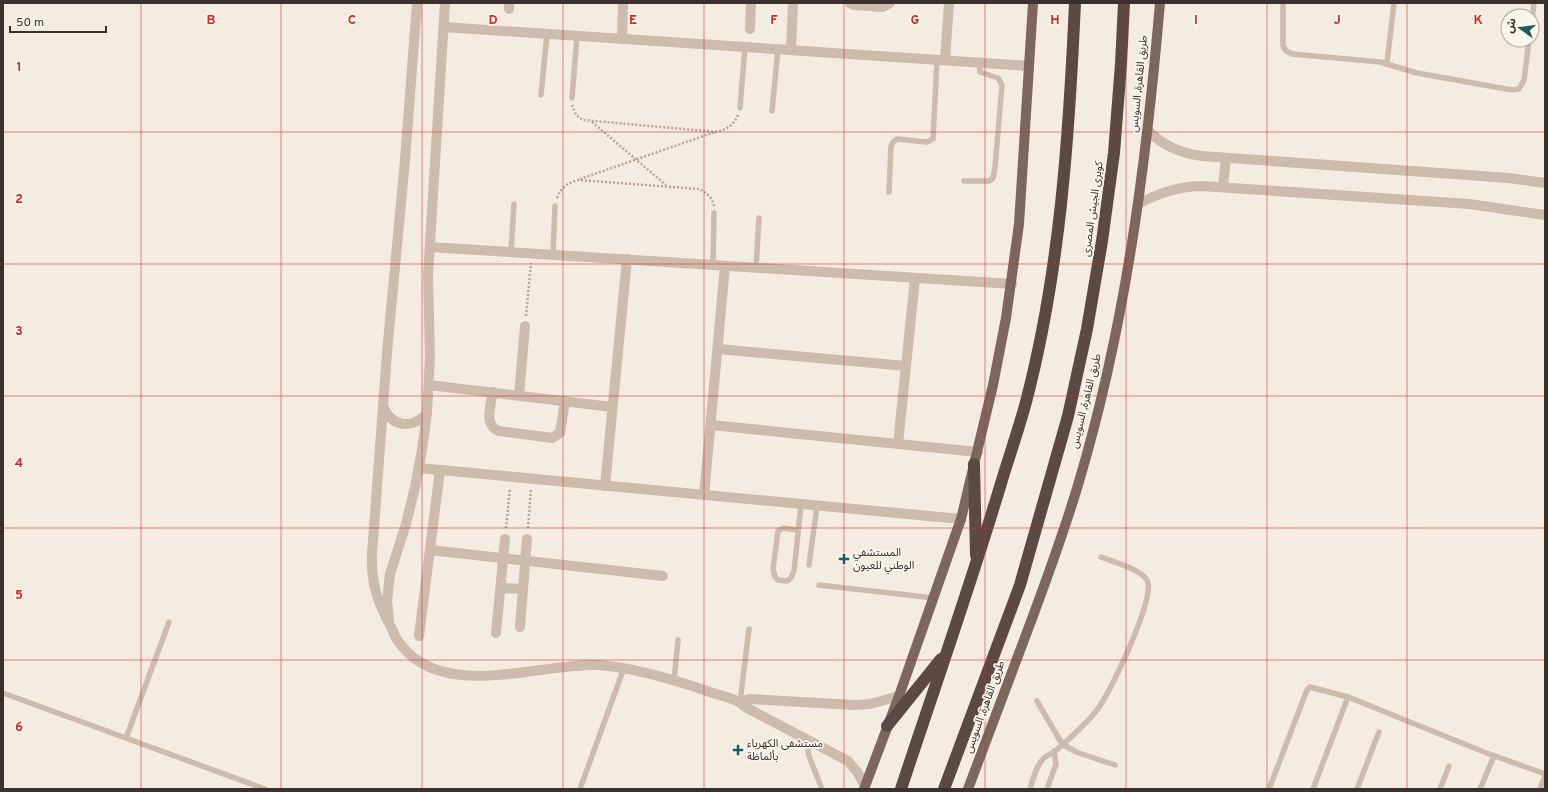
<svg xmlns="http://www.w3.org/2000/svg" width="1548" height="792" viewBox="0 0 1548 792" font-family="Overpass,'Noto Sans Arabic',sans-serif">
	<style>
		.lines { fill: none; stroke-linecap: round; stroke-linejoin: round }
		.path { stroke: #b9a596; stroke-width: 2.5; stroke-dasharray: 2 2; stroke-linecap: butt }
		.service { stroke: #cdbbac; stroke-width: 5.5 }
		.minor { stroke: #cdbbac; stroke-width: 10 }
		.tertiary { stroke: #cdbbac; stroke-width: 10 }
		.primary { stroke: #7d675c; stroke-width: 10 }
		.motorway { stroke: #5c4a42; stroke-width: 12 }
		.grid { fill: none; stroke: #d62828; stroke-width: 1; stroke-opacity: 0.55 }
		.poi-dot { fill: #1f5a5e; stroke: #fbf5ee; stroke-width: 1.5 }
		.labels { text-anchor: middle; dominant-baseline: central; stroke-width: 3.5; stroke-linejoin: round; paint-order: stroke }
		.street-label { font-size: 11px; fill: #3b302b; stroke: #fbf5ee }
		.poi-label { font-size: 11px; fill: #3b302b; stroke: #fbf5ee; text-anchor: start }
		.grid-label { font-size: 13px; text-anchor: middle; font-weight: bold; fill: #d62828; stroke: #fbf5ee; stroke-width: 3.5; stroke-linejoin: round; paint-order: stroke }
	</style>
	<rect width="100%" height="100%" fill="#f4ebe1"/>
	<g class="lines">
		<g class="path">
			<path d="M572,105l4,10 7,5 134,12c10,-3 17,-7 21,-17"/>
			<path d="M592,122l74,63"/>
			<path d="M580,179l135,-47"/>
			<path d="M557,198c4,-10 10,-15 21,-18l121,9c8,4 13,8 15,17"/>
			<path d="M526,316l5,-53"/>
			<path d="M506,528l4,-40"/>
			<path d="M528,528l3,-39"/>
		</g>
		<g class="service">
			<path d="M1283,3v43l3,5 6,3 88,8 37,11 95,17 7,-1 5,-9 5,-40"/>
			<path d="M1532,20l2,-17"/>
			<path d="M1387,63l7,-60"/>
			<path d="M541,95l6,-61"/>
			<path d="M572,98l5,-62"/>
			<path d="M740,108l5,-61"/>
			<path d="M772,111l6,-62"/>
			<path d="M964,181h25l4,-3 2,-11 7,-82 -4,-7 -18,-6v-9"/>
			<path d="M889,192l2,-46 2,-4 4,-3 30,3 6,-3 4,-79"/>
			<path d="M511,252l3,-48"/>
			<path d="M553,254l2,-48"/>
			<path d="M713,265l1,-52"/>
			<path d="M756,268l3,-50"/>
			<path d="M798,530l-15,-2 -5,3 -5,38 2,8 3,3 9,1 4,-3 3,-7 7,-66"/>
			<path d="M809,565l8,-59"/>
			<path d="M819,585l115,13"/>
			<path d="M674,681l4,-41"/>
			<path d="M3,693l262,96"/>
			<path d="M1037,701l25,43 14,8 39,13"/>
			<path d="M740,702l9,-73"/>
			<path d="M126,738l43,-116"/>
			<path d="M810,741l-2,10 1,5 13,33"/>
			<path d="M580,789l44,-121"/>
			<path d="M1030,789c3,-10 6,-23 14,-31 2,-2 7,-4 10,-6 13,-11 38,-33 47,-48 11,-16 56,-109 46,-124 -7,-11 -33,-18 -46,-23"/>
			<path d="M1047,789l9,-25 -2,-13"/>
			<path d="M1269,789l38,-99 3,-3 38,10 136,55 61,22"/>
			<path d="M1313,789l35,-92"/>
			<path d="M1357,789l22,-57"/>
			<path d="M1440,789l9,-23"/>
			<path d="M1480,789l14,-33"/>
			<path d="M1540,789l5,-13"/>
		</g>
		<g class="minor">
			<path d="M417,3l-12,157 -18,193 -15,201c-1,29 5,47 19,73 2,3 3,7 5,11 41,66 141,25 202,27 35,2 80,16 112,27 9,3 20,5 29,10 3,2 6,5 10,7l99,52 10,12 7,13"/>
			<path d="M850,3l4,2 29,2 7,-4"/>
			<path d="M509,9v-6"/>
			<path d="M444,27l585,39"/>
			<path d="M750,29l1,-26"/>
			<path d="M622,39l1,-36"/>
			<path d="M791,50l2,-47"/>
			<path d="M945,60l4,-57"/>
			<path d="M430,247l582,37"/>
			<path d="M718,349l188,17"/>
			<path d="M429,385l183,22"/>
			<path d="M493,392c-2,13 -10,33 6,39l53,7 8,-5 5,-32"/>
			<path d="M519,395l6,-69"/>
			<path d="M383,406c8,21 29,24 44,7"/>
			<path d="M711,425l267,27"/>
			<path d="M898,444l17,-166"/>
			<path d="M419,468l542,51"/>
			<path d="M605,486l22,-227"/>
			<path d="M704,495l21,-229"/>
			<path d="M430,550l233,26"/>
			<path d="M501,588l22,1"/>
			<path d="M389,619l-2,-18 3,-27 16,-50 9,-37 7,-37 5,-37 3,-56 -2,-82 17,-272"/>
			<path d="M520,627l7,-88"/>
			<path d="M496,633l9,-94"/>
			<path d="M419,636l21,-166"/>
			<path d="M740,702l9,-3 106,6 15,-1 29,-8"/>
		</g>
		<g class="tertiary">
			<path d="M1148,131c16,15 32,22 54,25l307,22 36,5"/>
			<path d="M1223,187l3,-29"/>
			<path d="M1138,204c21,-11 39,-17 63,-18l268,18 76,11"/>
		</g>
		<g class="primary">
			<path d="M864,789l35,-93 62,-177 32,-134 13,-67 13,-94 14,-221"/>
			<path d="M968,789c20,-52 39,-105 59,-157 18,-48 36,-97 51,-147 47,-157 68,-318 82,-482"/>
		</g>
		<g class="motorway">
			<path d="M974,464l2,91"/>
			<path d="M887,726l54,-67"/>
			<path d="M901,789c34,-103 70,-205 101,-309 8,-26 17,-52 24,-78 34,-130 43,-265 49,-399"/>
			<path d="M944,789l76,-204 48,-169 19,-87 15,-88 12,-88 7,-89 3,-61"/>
		</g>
	</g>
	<path class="grid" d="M141,3v786M281,3v786M422,3v786M563,3v786M704,3v786M844,3v786M985,3v786M1126,3v786M1267,3v786M1407,3v786M3,132h1542M3,264h1542M3,396h1542M3,528h1542M3,660h1542"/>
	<g class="poi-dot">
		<path d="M842 553h4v4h4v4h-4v4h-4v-4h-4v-4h4z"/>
		<path d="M736 744h4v4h4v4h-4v4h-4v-4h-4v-4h4z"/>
	</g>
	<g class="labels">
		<g class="street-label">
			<text transform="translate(1139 84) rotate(-84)">طريق القاهرة, السويس</text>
			<text transform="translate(1093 209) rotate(-82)">كوبرى الجيش المصرى</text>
			<text transform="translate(1086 401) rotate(-76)">طريق القاهرة, السويس</text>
			<text transform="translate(985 707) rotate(-70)">طريق القاهرة, السويس</text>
		</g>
		<g class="poi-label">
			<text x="853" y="553">المستشفي<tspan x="853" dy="13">الوطني للعيون</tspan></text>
			<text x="747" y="744">مستشفى الكهرباء<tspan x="747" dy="13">بألماظة</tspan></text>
		</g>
	</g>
	<g class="grid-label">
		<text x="211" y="24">B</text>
		<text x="352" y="24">C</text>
		<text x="493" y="24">D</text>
		<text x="633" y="24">E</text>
		<text x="774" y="24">F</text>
		<text x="915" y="24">G</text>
		<text x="1055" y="24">H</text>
		<text x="1196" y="24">I</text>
		<text x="1337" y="24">J</text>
		<text x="1478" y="24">K</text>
		<text x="19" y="71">1</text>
		<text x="19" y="203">2</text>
		<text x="19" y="335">3</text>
		<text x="19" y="467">4</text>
		<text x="19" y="599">5</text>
		<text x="19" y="731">6</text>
	</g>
	<rect width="1548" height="792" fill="none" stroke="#3b302b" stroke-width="8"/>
	<g transform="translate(1520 28) rotate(284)"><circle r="19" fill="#fbf5ee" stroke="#aea6a0"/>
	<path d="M0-3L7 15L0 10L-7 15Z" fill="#1f5a5e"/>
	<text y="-6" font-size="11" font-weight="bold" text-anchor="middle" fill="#3b302b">ش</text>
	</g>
	<path d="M10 26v6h96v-6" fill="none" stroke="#3b302b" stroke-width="2"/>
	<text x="16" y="26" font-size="12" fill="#3b302b" stroke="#fbf5ee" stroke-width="3" paint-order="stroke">50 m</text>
</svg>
